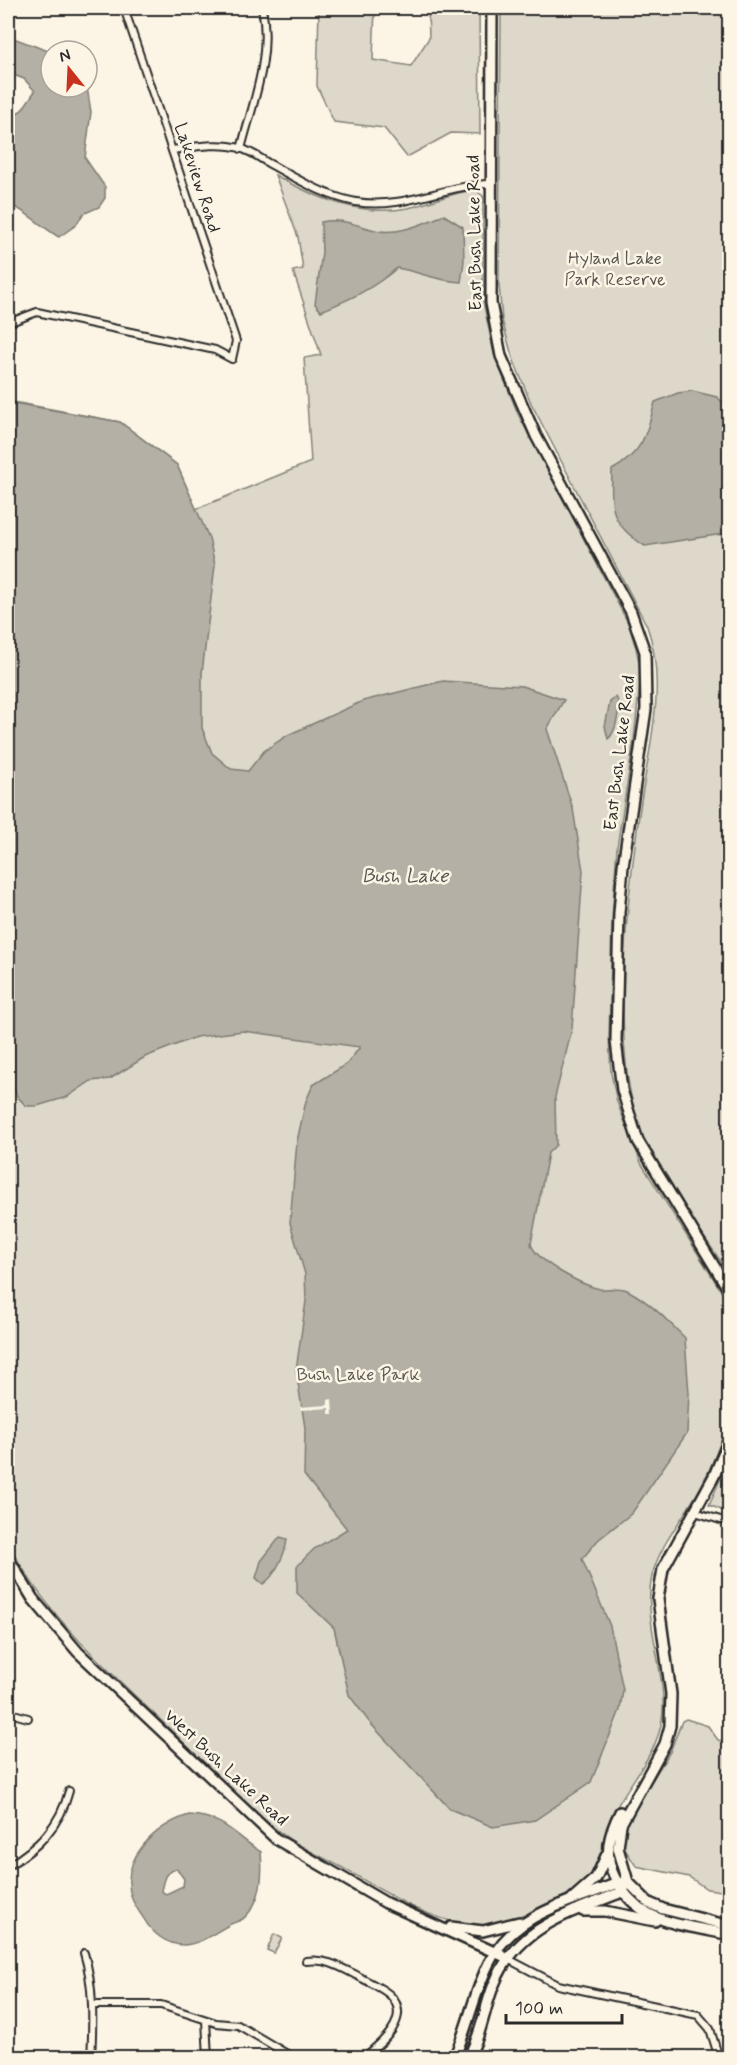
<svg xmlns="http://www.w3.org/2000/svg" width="737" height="2065" viewBox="0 0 737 2065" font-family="Mynerve,sans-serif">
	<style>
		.green { fill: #ded8ca; stroke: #84827a; stroke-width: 1.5 }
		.water { fill: #b4b0a5; stroke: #7d7b74; stroke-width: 1.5; fill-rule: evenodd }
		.pier { fill: #fcf5e5 }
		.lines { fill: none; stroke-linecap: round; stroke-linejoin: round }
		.street-casing { stroke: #2b2b2b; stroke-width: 10 }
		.secondary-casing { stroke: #2b2b2b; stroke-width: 14 }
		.street { stroke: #fcf5e5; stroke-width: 6 }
		.secondary { stroke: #fcf5e5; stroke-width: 9 }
		.labels { text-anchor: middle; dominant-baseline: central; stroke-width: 5; stroke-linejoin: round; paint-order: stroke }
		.street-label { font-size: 18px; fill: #2b2b2b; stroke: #fcf5e5 }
		.park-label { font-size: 18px; fill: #585653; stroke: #fcf5e5 }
		.water-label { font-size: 20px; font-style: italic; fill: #545350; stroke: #fcf5e5 }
	</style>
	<rect width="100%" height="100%" fill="#fcf5e5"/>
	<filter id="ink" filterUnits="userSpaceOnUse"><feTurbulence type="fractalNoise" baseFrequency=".0167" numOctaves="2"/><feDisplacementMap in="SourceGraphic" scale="12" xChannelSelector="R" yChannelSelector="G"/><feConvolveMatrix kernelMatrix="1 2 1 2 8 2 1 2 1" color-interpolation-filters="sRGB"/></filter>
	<g filter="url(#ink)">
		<g class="green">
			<path d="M319,8h56l-2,52 38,6 18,-28 -1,-30h51l1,126 -29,-1 -44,24 -23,-29 -50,-6 -17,-36z"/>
			<path d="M501,8h228v1266c-27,-42 -71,-97 -88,-143 -33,-85 -13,-239 0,-330 9,-57 26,-119 6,-175l-116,-223 -19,-47 -10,-36 -3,-36z"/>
			<path d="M275,175c40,23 86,42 133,33 23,-5 44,-16 68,-18l7,6v105l11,53 24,60 110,209 8,25 5,24 -7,68 -17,107 -5,73 -3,116 2,37 6,29 24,61 79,126 9,21 1,102c-7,26 -17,53 -30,76 -15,29 -40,55 -48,88 -9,39 10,84 11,124 3,49 -33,77 -52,118 -10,21 -4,36 -21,58 -20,25 -86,52 -118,49 -47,-5 -91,-36 -131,-58 -22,-12 -46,-22 -65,-38 -38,-29 -71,-66 -105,-99 -60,-58 -125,-112 -163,-188v-1141l112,21 57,43 19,44 115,-47 -7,-104 17,-3 -28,-84 10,-2 -5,-32z"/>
			<path d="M729,1459l1,54h-1l-20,-8z"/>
			<path d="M686,1719l22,7 10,14 5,1 6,-5v156l-22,-3 -18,-12 -53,-11 -14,-21 5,-25 43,-68 12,-31z"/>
			<path d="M274,1934l8,4 -8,15 -7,-3z"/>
		</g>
		<g class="water">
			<path d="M8,36l43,16v35h36l4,25 -6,46 20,29v11l-6,9 -16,7 -7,11 -17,12c-14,-7 -35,-28 -47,-31l-4,3v-90l14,-9 13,-19 -11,-12 -16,-6z"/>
			<path d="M444,215l19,12 1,34 -3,21c-23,-1 -42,-10 -64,-14 -23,20 -48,32 -76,43l-6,-7 7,-52 -1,-30c21,-5 38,5 59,9 21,3 44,-8 64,-16z"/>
			<path d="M692,391l25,6 12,11v125l-84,13c-36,-23 -34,-37 -33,-76 31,-17 35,-37 43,-68l23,-9z"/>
			<path d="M8,402l112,20 57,43 32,73 6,27 -13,108v55l10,25 19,16 17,2 16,-20 24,-16 75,-34 80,-20 79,5 42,14 -17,29 26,80 10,62 -11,158 -17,68 1,48 -8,8 -17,91c6,18 50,41 69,45 8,1 19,-3 27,1 22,11 41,31 58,48l4,56 -2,39 -55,80 -34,27 -16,19 28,67 13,64 -3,20 -29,72 -56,38 -42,7 -43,-18 -80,-86 -21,-28 -15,-67 -37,-35v-27l17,-17 33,-20 -43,-54 1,-47 -9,-58 10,-69 -1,-27 -15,-51 7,-82 9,-40 7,-16 34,-21 13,-17 -117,-16 -47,6 -51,20 -35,22 -19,2 -24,16 -30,9h-11l-9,-10 -9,-23z"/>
			<path d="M616,697c6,8 0,36 -8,42l-3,-13 5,-24z"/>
			<path d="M280,1537l7,2c-1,13 -12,38 -24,45l-7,-6 5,-17z"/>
			<path d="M189,1815c36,2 45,20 72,37 2,22 1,49 -16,65 -3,4 -11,5 -16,8 -15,8 -28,19 -45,20 -18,0 -32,-12 -40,-26 -4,-6 -9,-13 -12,-20 -14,-39 23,-74 57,-84zM177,1869l7,10 -1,7 -17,8 -5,-3c3,-13 3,-19 16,-22z"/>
		</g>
		<path class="pier" d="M332,1399l1,15h-4v-6l-28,2 -1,-3 28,-2v-5z"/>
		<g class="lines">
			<g class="street-casing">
				<g id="street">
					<path d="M241,149c12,-47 31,-93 21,-141"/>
					<path d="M172,150c22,-3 46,-8 68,-2 10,3 20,10 28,15 28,15 56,33 88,39 48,8 88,-17 134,-18"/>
					<path d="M8,323l29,-11 178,38 17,9 4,-18 -112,-333"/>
					<path d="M695,1512l35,11"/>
					<path d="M8,1702v20"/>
					<path d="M10,1713l18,5"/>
					<path d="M8,1866c30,-18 52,-40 61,-75"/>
					<path d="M84,1953c10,33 9,70 7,105"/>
					<path d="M506,1958l52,27 140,30 12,14 9,29"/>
					<path d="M306,1961c20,-3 34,6 52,15 10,6 23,11 32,19 23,23 -9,49 -27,63"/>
					<path d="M92,2005h69l55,18 22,2 56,33"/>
					<path d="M206,2020l2,38"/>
				</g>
			</g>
			<g class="secondary-casing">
				<g id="secondary">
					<path d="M492,8l-1,295 10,53 35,80 95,176 14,40 1,57 -23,157 -4,47 -3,128 6,49 16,51 92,151"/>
					<path d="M730,1437l-16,39 -51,93 -5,30 13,95 -1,32 -5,18 -44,80 -3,24 10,34 21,21 14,6 67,17"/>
					<path d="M8,1558l25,41 45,53 198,187 110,64 117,53"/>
					<path d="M620,1812c-11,22 -17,43 -5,66 26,49 67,45 115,57"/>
					<path d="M572,1899l24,-21 11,-24"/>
					<path d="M583,1911h22l50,10"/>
					<path d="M451,1927l32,4 36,-9"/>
					<path d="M454,2058c14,-31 20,-65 35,-95 25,-50 81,-61 129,-80l10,-1"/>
					<path d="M468,2058c13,-22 16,-48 25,-71 23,-60 74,-73 129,-95l6,-10"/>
				</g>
			</g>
			<use href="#street" class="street"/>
			<use href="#secondary" class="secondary"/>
		</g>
	</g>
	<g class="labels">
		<g class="street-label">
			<text transform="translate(197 178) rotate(72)">Lakeview Road</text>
			<text transform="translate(475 233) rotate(-91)">East Bush Lake Road</text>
			<text transform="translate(620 753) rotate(-83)">East Bush Lake Road</text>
			<text transform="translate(226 1768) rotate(43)">West Bush Lake Road</text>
		</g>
		<g class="park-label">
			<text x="615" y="259">Hyland Lake<tspan x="615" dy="21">Park Reserve</tspan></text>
			<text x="358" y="1375">Bush Lake Park</text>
		</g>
		<g class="water-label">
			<text x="405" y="876">Bush Lake</text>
		</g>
	</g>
	<rect width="737" height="2065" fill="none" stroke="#fcf5e5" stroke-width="30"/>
	<rect x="15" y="15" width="707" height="2035" fill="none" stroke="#2b2b2b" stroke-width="2" filter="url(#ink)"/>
	<g transform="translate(69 69) rotate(342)"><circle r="28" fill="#fcf5e5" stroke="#a8a49b" stroke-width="1.5"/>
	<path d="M0-4.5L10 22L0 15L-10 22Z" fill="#c8321e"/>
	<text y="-9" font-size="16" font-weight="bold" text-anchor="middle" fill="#2b2b2b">N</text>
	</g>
	<path d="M506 2014v9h116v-9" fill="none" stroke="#2b2b2b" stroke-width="3"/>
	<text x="515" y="2014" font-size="18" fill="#2b2b2b" stroke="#fcf5e5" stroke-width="4.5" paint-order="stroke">100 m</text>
</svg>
